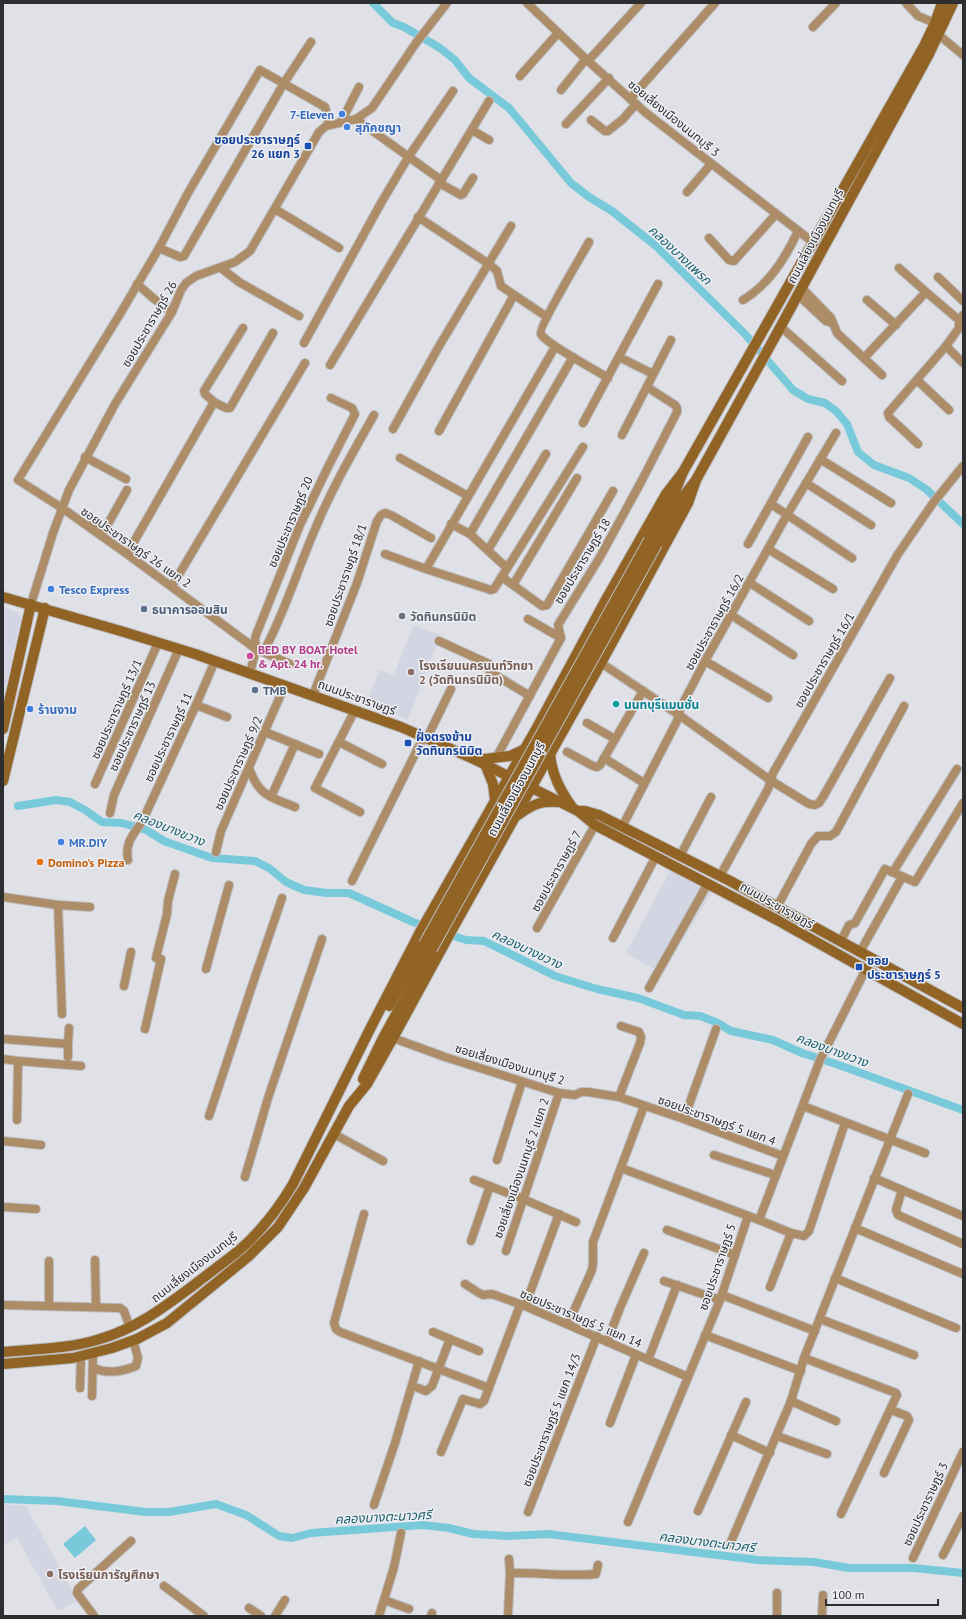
<svg xmlns="http://www.w3.org/2000/svg" width="966" height="1619" viewBox="0 0 966 1619" font-family="'PT Sans','Noto Sans Thai',sans-serif">
	<style>
		.built { fill: #d3d6e2 }
		.water { fill: #78cada }
		.lines { fill: none; stroke-linecap: round; stroke-linejoin: round }
		.canal { stroke: #78cada; stroke-width: 8 }
		.street-casing { stroke: #bcbdc2; stroke-width: 10 }
		.secondary-casing { stroke: #bcbdc2; stroke-width: 12 }
		.street { stroke: #ad8d68; stroke-width: 8 }
		.secondary { stroke: #916325; stroke-width: 10 }
		.secondary-bridge-casing { stroke: #bcbdc2; stroke-width: 12; stroke-linecap: butt }
		.secondary-bridge { stroke: #916325; stroke-width: 10 }
		.shop-dot { fill: #3f7fe0; stroke: #edeff4; stroke-width: 1.5 }
		.transit-dot { fill: #1a4fb4; stroke: #edeff4; stroke-width: 1.5 }
		.service-dot { fill: #5c6f8a; stroke: #edeff4; stroke-width: 1.5 }
		.worship-dot { fill: #6b7280; stroke: #edeff4; stroke-width: 1.5 }
		.hotel-dot { fill: #d1479c; stroke: #edeff4; stroke-width: 1.5 }
		.education-dot { fill: #8d6e63; stroke: #edeff4; stroke-width: 1.5 }
		.culture-dot { fill: #0f9aa8; stroke: #edeff4; stroke-width: 1.5 }
		.food-dot { fill: #e8710a; stroke: #edeff4; stroke-width: 1.5 }
		.labels { text-anchor: middle; dominant-baseline: central; stroke-width: 3; stroke-linejoin: round; paint-order: stroke }
		.shop-label { font-size: 12px; font-weight: bold; fill: #366cbe; stroke: #edeff4; text-anchor: start }
		.street-label { font-size: 12px; fill: #2e2e30; stroke: #edeff4 }
		.transit-label { font-size: 12px; font-weight: bold; fill: #164399; stroke: #edeff4; text-anchor: start }
		.service-label { font-size: 12px; font-weight: bold; fill: #4e5e75; stroke: #edeff4; text-anchor: start }
		.worship-label { font-size: 12px; font-weight: bold; fill: #5b616d; stroke: #edeff4; text-anchor: start }
		.hotel-label { font-size: 12px; font-weight: bold; fill: #b23c85; stroke: #edeff4; text-anchor: start }
		.education-label { font-size: 12px; font-weight: bold; fill: #785e54; stroke: #edeff4; text-anchor: start }
		.culture-label { font-size: 12px; font-weight: bold; fill: #0d838f; stroke: #edeff4; text-anchor: start }
		.food-label { font-size: 12px; font-weight: bold; fill: #c56008; stroke: #edeff4; text-anchor: start }
		.water-label { font-size: 13px; font-style: italic; fill: #1d606c; stroke: #edeff4 }
	</style>
	<rect width="100%" height="100%" fill="#e0e1e6"/>
	<g class="built">
		<path d="M3,607l15,5 3,7 -18,79z"/>
		<path d="M413,625l27,10 -32,85 -41,-17 12,-33 15,5z"/>
		<path d="M671,869l43,20 -52,84 -36,-20z"/>
		<path d="M3,1504l23,2 52,95 -20,10 -41,-73 -14,8z"/>
	</g>
	<path class="water" d="M85,1526l11,14 -21,18 -12,-14z"/>
	<g class="lines">
		<g class="canal">
			<path d="M373,3l20,20 11,4 36,21 15,12 14,18 40,30 62,75 18,14 23,14 44,35 89,88 48,56 15,9 17,4 11,8 11,13 11,28 16,13 35,13 17,11 37,35"/>
			<path d="M18,806l38,-6 14,2 15,8 17,12 20,1 24,7 18,11 48,17 43,3 14,7 17,14 18,8 23,3h22l64,29 15,5"/>
			<path d="M444,933l22,7 18,1 71,35 42,13 41,9 46,17 16,1 16,6 15,9 42,9 29,13 34,11 127,46"/>
			<path d="M3,1499l54,2 89,11h23l47,-8 30,11 33,21 13,2 19,-5 112,-8 26,3 24,6 35,2 40,-2 210,26 56,2 35,6h65l49,5"/>
		</g>
		<g class="street-casing">
			<g id="street">
				<path d="M527,3l61,58 58,52 168,130"/>
				<path d="M906,3l12,13 17,7"/>
				<path d="M813,27l23,-24"/>
				<path d="M939,35l24,20"/>
				<path d="M588,61l53,-58"/>
				<path d="M520,76l38,-43"/>
				<path d="M561,90l25,-31"/>
				<path d="M630,99l85,-96"/>
				<path d="M356,119l85,61"/>
				<path d="M591,120l14,11h3l15,-12 13,-15"/>
				<path d="M341,122l18,-35"/>
				<path d="M566,124l43,-46"/>
				<path d="M472,130l17,10"/>
				<path d="M439,183l22,12 2,-1 10,-16"/>
				<path d="M687,192l24,-28"/>
				<path d="M275,209l64,39"/>
				<path d="M418,217l71,47 8,7 4,15 46,31"/>
				<path d="M709,238l20,22 5,1 42,-47"/>
				<path d="M589,242c-6,11 -51,86 -48,92 5,10 55,36 67,44"/>
				<path d="M159,248l21,9 4,-1 100,-173 27,-41"/>
				<path d="M221,268l18,14 60,34"/>
				<path d="M899,268l27,24"/>
				<path d="M938,277l25,24"/>
				<path d="M137,284l16,14 19,14"/>
				<path d="M802,288l29,30 6,15 45,42"/>
				<path d="M798,295l28,26 6,2"/>
				<path d="M743,300c26,-16 42,-41 55,-69"/>
				<path d="M867,300l29,25"/>
				<path d="M781,327l61,54"/>
				<path d="M304,343l77,-140 28,-47 44,-65"/>
				<path d="M946,346l17,17"/>
				<path d="M619,357l34,17"/>
				<path d="M864,358l62,-66 33,28"/>
				<path d="M330,365l159,-264"/>
				<path d="M917,380l32,30"/>
				<path d="M214,402l-9,-8 -1,-3 39,-63"/>
				<path d="M583,423l75,-139"/>
				<path d="M393,429l45,-81 73,-122"/>
				<path d="M439,431l75,-136"/>
				<path d="M622,435l49,-95"/>
				<path d="M918,444l-29,-27 -1,-4 58,-67 13,-18v-8l4,-5"/>
				<path d="M85,457l41,22"/>
				<path d="M400,458l68,38"/>
				<path d="M820,459l71,44"/>
				<path d="M806,483l65,42"/>
				<path d="M771,504l81,54"/>
				<path d="M451,524l19,10 103,-177"/>
				<path d="M92,525l12,6 23,-41"/>
				<path d="M470,534l37,34"/>
				<path d="M748,544l60,-107"/>
				<path d="M768,549l65,40"/>
				<path d="M488,550l58,-96"/>
				<path d="M127,554l87,-152 12,6h4l43,-75"/>
				<path d="M385,554l41,15 129,-222"/>
				<path d="M426,569l65,21 3,-1 89,-142"/>
				<path d="M502,577l40,29 5,-1 66,-114"/>
				<path d="M750,583l59,38"/>
				<path d="M513,585l64,-107"/>
				<path d="M172,586l133,-223"/>
				<path d="M31,604l22,-71 16,-43 46,-86 57,-92 9,-22 5,-7 10,-7 39,-14 15,-11 69,-119 7,-6 30,-7 16,-11 44,-65 31,-40"/>
				<path d="M731,615l62,40"/>
				<path d="M528,619l33,19"/>
				<path d="M439,641l50,23 2,2 -2,4 1,2 40,24"/>
				<path d="M264,651c21,-39 34,-83 52,-124 16,-39 37,-75 58,-112"/>
				<path d="M705,661l63,37"/>
				<path d="M601,663l78,52 91,65 39,24 6,1 4,-2 4,-6 67,-119"/>
				<path d="M290,664l-34,-15 -129,-95 -65,-46 -44,-28 102,-166 39,-66 29,-55 72,-123 65,37 4,18"/>
				<path d="M250,673l6,-24 -1,-9 1,-5 44,-110 28,-58 27,-53 -3,-6 -21,-10"/>
				<path d="M313,695l44,-112 20,-62 4,-6 4,-2 6,2 40,23"/>
				<path d="M196,705l31,12"/>
				<path d="M355,710l-40,78 45,24"/>
				<path d="M587,723l28,16"/>
				<path d="M265,732l54,22"/>
				<path d="M427,738l24,-49"/>
				<path d="M339,742l43,22"/>
				<path d="M567,752l26,14 4,1 3,-2 43,-74"/>
				<path d="M496,758l65,-120 -3,-13 42,-68 41,-75 36,-70v-4l-2,-3 -28,-18"/>
				<path d="M604,758l40,25"/>
				<path d="M249,768c10,28 21,29 46,39"/>
				<path d="M95,784l63,-141"/>
				<path d="M271,797l24,-53"/>
				<path d="M110,813l4,-18 65,-146"/>
				<path d="M622,827l55,-106 4,-14 24,-46 82,-146 49,-82"/>
				<path d="M216,852l5,-21 64,-146"/>
				<path d="M680,856l31,-59"/>
				<path d="M128,860c-3,-17 4,-24 14,-38l54,-117 19,-44"/>
				<path d="M893,872l64,-103"/>
				<path d="M720,876l48,-87 5,-16 125,-219 35,-51 30,-37"/>
				<path d="M352,881l72,-145"/>
				<path d="M3,897l55,8 32,2"/>
				<path d="M58,905l4,109"/>
				<path d="M777,907l34,-63 7,-8h12l6,-4 68,-126"/>
				<path d="M537,928l58,-103"/>
				<path d="M613,938l43,-82"/>
				<path d="M841,941l8,-16 6,-2 30,-54 30,13 48,-79"/>
				<path d="M860,952l42,-75"/>
				<path d="M156,958l11,-44 1,-13 7,-27"/>
				<path d="M206,969l23,-84"/>
				<path d="M124,986l7,-34"/>
				<path d="M649,988l59,-105"/>
				<path d="M145,1029l16,-70"/>
				<path d="M393,1038l52,19 114,36 16,2 6,-3h7l31,5 65,22 99,37"/>
				<path d="M3,1039l65,5 1,-16"/>
				<path d="M68,1057v-13"/>
				<path d="M3,1059l15,2 -1,59"/>
				<path d="M18,1061l63,5"/>
				<path d="M619,1097l21,-54 1,-6 -2,-5 -18,-6"/>
				<path d="M803,1106l122,47"/>
				<path d="M209,1116l44,-133 29,-85"/>
				<path d="M684,1119l32,-90"/>
				<path d="M334,1134l49,27"/>
				<path d="M3,1141l38,4"/>
				<path d="M714,1155l61,20"/>
				<path d="M497,1160l25,-78"/>
				<path d="M621,1168l138,52 61,-160 46,-91"/>
				<path d="M245,1177l23,-79 54,-159"/>
				<path d="M874,1178l89,38"/>
				<path d="M474,1180l49,19 53,23"/>
				<path d="M902,1190l-6,20 2,5 65,29"/>
				<path d="M3,1207l33,2"/>
				<path d="M364,1214l-30,109 2,6 4,3 149,56"/>
				<path d="M759,1220l32,13 13,3 5,-5 36,-108"/>
				<path d="M855,1228l108,46"/>
				<path d="M667,1230l68,25"/>
				<path d="M471,1241l19,-55"/>
				<path d="M506,1251l53,-158"/>
				<path d="M95,1260l1,47"/>
				<path d="M49,1261v45"/>
				<path d="M835,1278l121,50"/>
				<path d="M664,1281l56,19"/>
				<path d="M465,1284l14,9 4,2 9,-1 33,12 163,71"/>
				<path d="M770,1287l21,-54"/>
				<path d="M722,1295l93,36"/>
				<path d="M3,1305l117,3 4,3 6,17"/>
				<path d="M525,1306l34,-92"/>
				<path d="M820,1319l94,36"/>
				<path d="M568,1324l24,-54 1,-7v-21l51,-136"/>
				<path d="M433,1332l46,19"/>
				<path d="M705,1335l96,36"/>
				<path d="M607,1342l13,-34 24,-55"/>
				<path d="M804,1358l92,35 1,2 -56,119"/>
				<path d="M648,1360l29,-75"/>
				<path d="M93,1368c15,6 28,4 43,-2l2,-8 -5,-18"/>
				<path d="M80,1388l1,-32"/>
				<path d="M418,1388l8,3 6,-5 18,-47"/>
				<path d="M92,1396l1,-43"/>
				<path d="M791,1401l45,20"/>
				<path d="M610,1423l26,-68"/>
				<path d="M731,1435l39,18"/>
				<path d="M777,1436l50,18"/>
				<path d="M441,1452l22,-53 17,5 4,-3 36,-96"/>
				<path d="M884,1473l25,-53 -2,-4 -16,-6"/>
				<path d="M374,1505l21,-62 24,-82"/>
				<path d="M698,1511l48,-109"/>
				<path d="M528,1512l69,-176"/>
				<path d="M628,1522l92,-222 28,-84"/>
				<path d="M730,1544l61,-143 13,-43 104,-264"/>
				<path d="M943,1555l20,-39"/>
				<path d="M913,1558l50,-106"/>
				<path d="M509,1559l1,14"/>
				<path d="M164,1586l40,30"/>
				<path d="M384,1600l25,9"/>
				<path d="M249,1608l12,8"/>
				<path d="M94,1616l-17,-23 1,-4 53,-48"/>
				<path d="M275,1616l10,-16"/>
				<path d="M379,1616l15,-49 7,-34"/>
				<path d="M431,1616l1,-3"/>
				<path d="M508,1616l2,-43c28,-1 57,4 86,1l2,-9"/>
				<path d="M777,1616v-23"/>
				<path d="M822,1616l1,-21"/>
			</g>
		</g>
		<g class="secondary-casing">
			<g id="secondary">
				<path d="M649,540l24,-43 10,-25 241,-426 11,-23 7,-20"/>
				<path d="M657,544l24,-45 15,-19 80,-145 153,-281 24,-51"/>
				<path d="M3,597l121,35 71,22 206,73 75,33 102,51 17,14 182,95 186,104"/>
				<path d="M3,729l28,-125"/>
				<path d="M550,754c2,21 10,36 22,53"/>
				<path d="M476,760l34,-4 15,-7"/>
				<path d="M485,764l8,20 2,16"/>
				<path d="M3,781l42,-173"/>
				<path d="M578,811h7l14,4 131,66 233,127"/>
				<path d="M518,815c14,-10 21,-14 39,-13"/>
				<path d="M389,1006l35,-62"/>
				<path d="M363,1079l20,-41 49,-89"/>
				<path d="M3,1352c32,-3 66,-3 97,-13 37,-11 63,-31 94,-54 14,-11 29,-22 43,-33 23,-19 41,-43 56,-68l78,-157 49,-95 115,-201 69,-128 62,-109 17,-22"/>
				<path d="M3,1364l70,-6 39,-10 25,-9 30,-16 82,-67 29,-29 26,-39 45,-82 18,-22 26,-46 60,-110 148,-265 87,-160 8,-23"/>
			</g>
		</g>
		<use href="#street" class="street"/>
		<use href="#secondary" class="secondary"/>
		<g class="secondary-bridge-casing">
			<g id="secondary-bridge">
				<path d="M424,944l225,-404"/>
				<path d="M432,949l225,-405"/>
			</g>
		</g>
		<use href="#secondary-bridge" class="secondary-bridge"/>
	</g>
	<g class="shop-dot">
		<circle cx="342" cy="114" r="4"/>
		<circle cx="347" cy="127" r="4"/>
		<circle cx="51" cy="589" r="4"/>
		<circle cx="30" cy="709" r="4"/>
		<circle cx="61" cy="842" r="4"/>
	</g>
	<g class="transit-dot">
		<rect x="304" y="142" width="8" height="8" rx="2"/>
		<rect x="404" y="739" width="8" height="8" rx="2"/>
		<rect x="855" y="963" width="8" height="8" rx="2"/>
	</g>
	<g class="service-dot">
		<circle cx="144" cy="609" r="4"/>
		<circle cx="255" cy="690" r="4"/>
	</g>
	<circle class="worship-dot" cx="402" cy="616" r="4"/>
	<circle class="hotel-dot" cx="250" cy="656" r="4"/>
	<g class="education-dot">
		<circle cx="411" cy="672" r="4"/>
		<circle cx="50" cy="1574" r="4"/>
	</g>
	<circle class="culture-dot" cx="616" cy="704" r="4"/>
	<circle class="food-dot" cx="40" cy="862" r="4"/>
	<g class="labels">
		<g class="shop-label">
			<text x="334" y="114" text-anchor="end">7-Eleven</text>
			<text x="355" y="127">สุภัคชญา</text>
			<text x="59" y="589">Tesco Express</text>
			<text x="38" y="709">ร้านงาม</text>
			<text x="69" y="842">MR.DIY</text>
		</g>
		<g class="street-label">
			<text transform="translate(674 118) rotate(39)">ซอยเลี่ยงเมืองนนทบุรี 3</text>
			<text transform="translate(815 236) rotate(-62)">ถนนเลี่ยงเมืองนนทบุรี</text>
			<text transform="translate(149 324) rotate(-60)">ซอยประชาราษฎร์ 26</text>
			<text transform="translate(290 522) rotate(-67)">ซอยประชาราษฎร์ 20</text>
			<text transform="translate(136 547) rotate(35)">ซอยประชาราษฎร์ 26 แยก 2</text>
			<text transform="translate(582 561) rotate(-59)">ซอยประชาราษฎร์ 18</text>
			<text transform="translate(345 575) rotate(-71)">ซอยประชาราษฎร์ 18/1</text>
			<text transform="translate(714 622) rotate(-61)">ซอยประชาราษฎร์ 16/2</text>
			<text transform="translate(824 660) rotate(-60)">ซอยประชาราษฎร์ 16/1</text>
			<text transform="translate(357 697) rotate(20)">ถนนประชาราษฎร์</text>
			<text transform="translate(116 709) rotate(-66)">ซอยประชาราษฎร์ 13/1</text>
			<text transform="translate(132 726) rotate(-66)">ซอยประชาราษฎร์ 13</text>
			<text transform="translate(168 737) rotate(-65)">ซอยประชาราษฎร์ 11</text>
			<text transform="translate(238 763) rotate(-66)">ซอยประชาราษฎร์ 9/2</text>
			<text transform="translate(516 789) rotate(-61)">ถนนเลี่ยงเมืองนนทบุรี</text>
			<text transform="translate(556 871) rotate(-61)">ซอยประชาราษฎร์ 7</text>
			<text transform="translate(777 905) rotate(29)">ถนนประชาราษฎร์</text>
			<text transform="translate(510 1064) rotate(17)">ซอยเลี่ยงเมืองนนทบุรี 2</text>
			<text transform="translate(717 1120) rotate(20)">ซอยประชาราษฎร์ 5 แยก 4</text>
			<text transform="translate(521 1168) rotate(-71)">ซอยเลี่ยงเมืองนนทบุรี 2 แยก 2</text>
			<text transform="translate(194 1267) rotate(-38)">ถนนเลี่ยงเมืองนนทบุรี</text>
			<text transform="translate(717 1267) rotate(-71)">ซอยประชาราษฏร์ 5</text>
			<text transform="translate(581 1318) rotate(23)">ซอยประชาราษฎร์ 5 แยก 14</text>
			<text transform="translate(551 1420) rotate(-69)">ซอยประชาราษฎร์ 5 แยก 14/3</text>
			<text transform="translate(925 1504) rotate(-65)">ซอยประชาราษฏร์ 3</text>
		</g>
		<g class="transit-label">
			<text x="300" y="139" text-anchor="end">ซอยประชาราษฎร์<tspan x="300" dy="14">26 แยก 3</tspan></text>
			<text x="416" y="736">ฝั่งตรงข้าม<tspan x="416" dy="14">วัดทินกรนิมิต</tspan></text>
			<text x="867" y="960">ซอย<tspan x="867" dy="14">ประชาราษฎร์ 5</tspan></text>
		</g>
		<g class="service-label">
			<text x="152" y="609">ธนาคารออมสิน</text>
			<text x="263" y="690">TMB</text>
		</g>
		<g class="worship-label">
			<text x="410" y="616">วัดทินกรนิมิต</text>
		</g>
		<g class="hotel-label">
			<text x="258" y="649">BED BY BOAT Hotel<tspan x="258" dy="14">&amp; Apt. 24 hr.</tspan></text>
		</g>
		<g class="education-label">
			<text x="419" y="665">โรงเรียนนครนนท์วิทยา<tspan x="419" dy="14">2 (วัดทินกรนิมิต)</tspan></text>
			<text x="58" y="1574">โรงเรียนการัญศึกษา</text>
		</g>
		<g class="culture-label">
			<text x="624" y="704">นนทบุรีแมนชั่น</text>
		</g>
		<g class="food-label">
			<text x="48" y="862">Domino's Pizza</text>
		</g>
		<g class="water-label">
			<text transform="translate(680 255) rotate(43)">คลองบางแพรก</text>
			<text transform="translate(169 828) rotate(22)">คลองบางขวาง</text>
			<text transform="translate(527 949) rotate(25)">คลองบางขวาง</text>
			<text transform="translate(832 1050) rotate(20)">คลองบางขวาง</text>
			<text transform="translate(383 1517) rotate(-3)">คลองบางตะนาวศรี</text>
			<text transform="translate(707 1542) rotate(7)">คลองบางตะนาวศรี</text>
		</g>
	</g>
	<rect width="966" height="1619" fill="none" stroke="#2e2e30" stroke-width="8"/>
	<path d="M826 1599v6h112v-6" fill="none" stroke="#2e2e30" stroke-width="2"/>
	<text x="832" y="1599" font-size="12" fill="#2e2e30" stroke="#edeff4" stroke-width="3" paint-order="stroke">100 m</text>
</svg>
